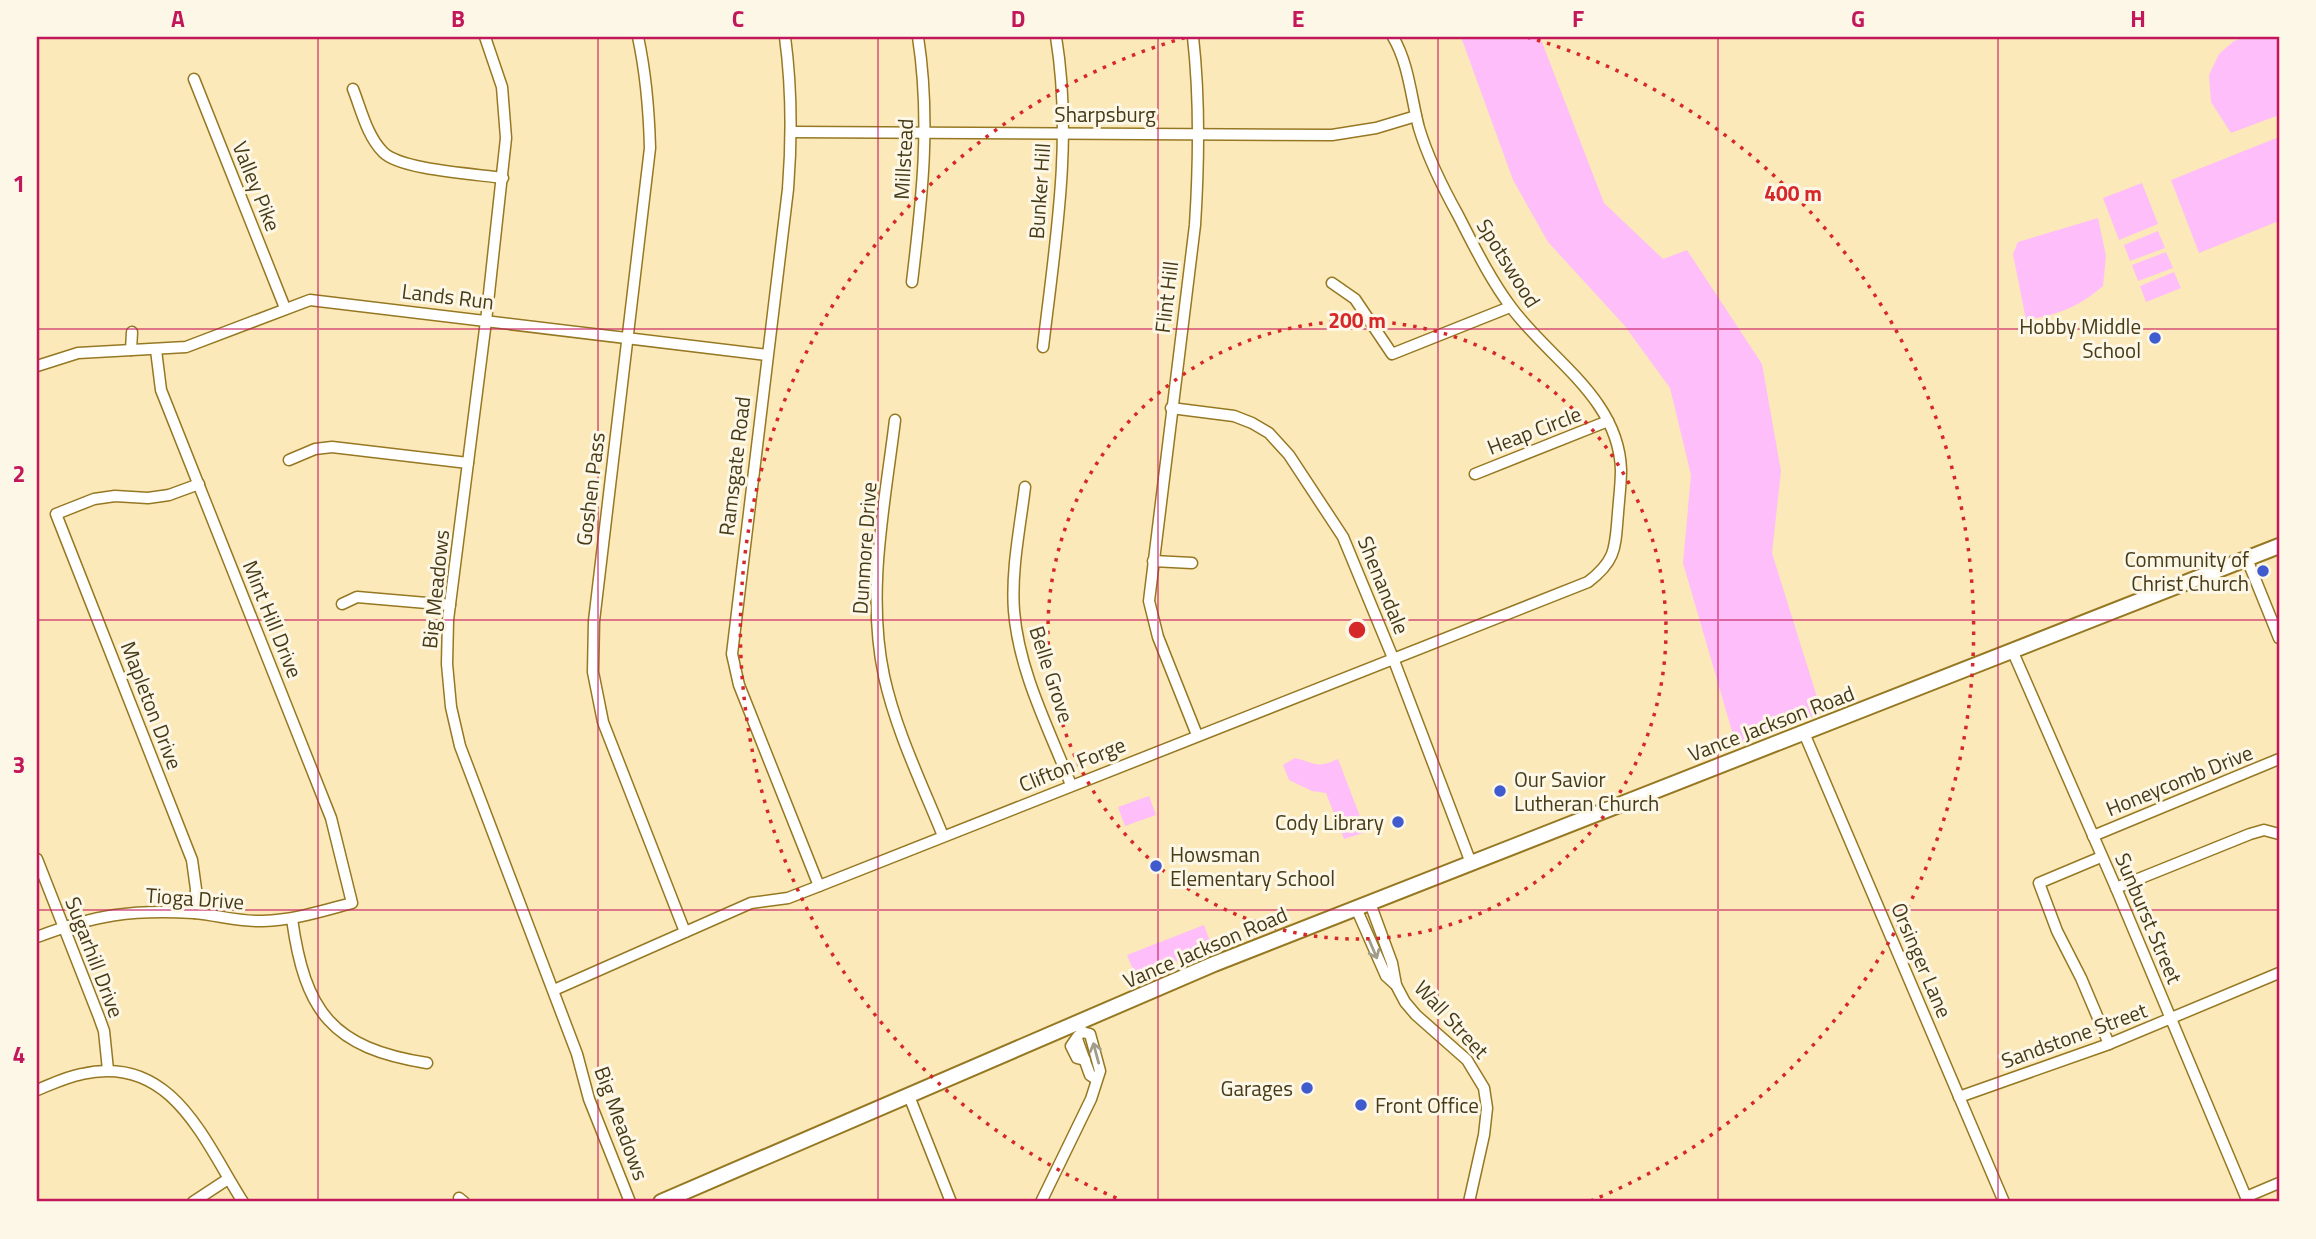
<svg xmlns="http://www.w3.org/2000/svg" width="2316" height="1239" viewBox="0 0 2316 1239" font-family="'Titillium Web',sans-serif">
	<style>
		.green { fill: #febefa }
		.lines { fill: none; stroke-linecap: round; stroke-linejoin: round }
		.minor-casing { stroke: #967822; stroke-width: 13 }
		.secondary-casing { stroke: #967822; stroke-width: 18 }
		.minor { stroke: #fff; stroke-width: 10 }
		.secondary { stroke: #fff; stroke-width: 14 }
		.oneway { stroke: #a29c8b }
		.grid { fill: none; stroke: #c2185b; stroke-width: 2; stroke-opacity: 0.55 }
		.ring { fill: none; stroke: #d62828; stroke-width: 3.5; stroke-dasharray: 3.5 7 }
		.poi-dot { fill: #3f5bcd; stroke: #fdf7e8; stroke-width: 2.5 }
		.labels { text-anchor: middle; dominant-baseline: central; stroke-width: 6; stroke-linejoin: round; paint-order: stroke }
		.street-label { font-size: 21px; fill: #463a17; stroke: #fdf7e8 }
		.poi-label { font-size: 21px; fill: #463a17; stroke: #fdf7e8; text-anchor: end }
		.centre { fill: #d62828; stroke: #fdf7e8; stroke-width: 3.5 }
		.ring-label { font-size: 21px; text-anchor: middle; font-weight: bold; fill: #d62828; stroke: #fdf7e8; stroke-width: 6; stroke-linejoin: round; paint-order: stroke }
		.neatline { fill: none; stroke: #c2185b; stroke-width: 2.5 }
		.grid-label { font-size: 23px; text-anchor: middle; font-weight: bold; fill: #c2185b }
	</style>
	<rect width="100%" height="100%" fill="#fce9ba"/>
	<g class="green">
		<path d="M1461,37h79l64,166 59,56 24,-9 75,114 19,107 -9,82 50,160 -86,32 -53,-182 8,-88 -21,-87 -46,-63 -76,-83 -35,-62z"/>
		<path d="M2246,37h33v78l-48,18 -20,-31 -2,-27 10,-21 15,-13z"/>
		<path d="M2279,137v84l-80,32 -28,-73z"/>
		<path d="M2142,183l16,41 -39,16 -16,-42z"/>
		<path d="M2098,218l8,38 -3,30c-24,21 -46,29 -77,34l-13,-66 5,-12z"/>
		<path d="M2158,231l7,17 -35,13 -6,-16z"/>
		<path d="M2166,252l7,16 -35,13 -6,-16z"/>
		<path d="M2174,272l7,16 -35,14 -6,-16z"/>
		<path d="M1295,758c20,5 22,11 43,1l28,73 -22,7 -18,-46 -14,-2 -23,-11 -6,-15z"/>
		<path d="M1149,796l7,19 -31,11 -7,-19z"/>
		<path d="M1204,925l8,22 -76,30 -9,-22z"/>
	</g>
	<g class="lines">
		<g class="minor-casing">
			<g id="minor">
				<path d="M485,37l17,50 4,51 -20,183 -38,299 -1,44 4,43 9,39 117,308 12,45 41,103"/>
				<path d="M638,37c8,37 11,73 12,111l-56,473 -1,51 10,50 82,210"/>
				<path d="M785,37c7,52 7,100 3,152l-56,465 7,31 80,201"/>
				<path d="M1193,37c7,62 6,125 2,188l-46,376 9,36 39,98"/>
				<path d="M194,79l91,229"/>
				<path d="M353,89c8,20 14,47 30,63 17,18 93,22 120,26"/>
				<path d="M792,132l540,3 44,-7 40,-12"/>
				<path d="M912,282c10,-83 19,-161 6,-245"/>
				<path d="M1332,283l23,16 37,55 118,-47"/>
				<path d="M1043,347c12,-103 30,-207 13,-310"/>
				<path d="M131,350l1,-18"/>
				<path d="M37,366l41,-13 108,-6 124,-47 457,55"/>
				<path d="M1171,408l63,8 18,7 17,10 20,22 54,82 50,121 78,205"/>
				<path d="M895,420c-10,83 -29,172 -11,256 12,55 38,108 59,160"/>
				<path d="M289,460l26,-11 17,-2 136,16"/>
				<path d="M1475,474l133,-53"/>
				<path d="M1025,487c-5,41 -14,83 -11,124 5,61 35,118 57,174"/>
				<path d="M2247,559l32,79"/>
				<path d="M1153,561l39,2"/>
				<path d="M342,604l15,-7 93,8"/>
				<path d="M2012,650l104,238 132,314"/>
				<path d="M1804,733l200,469"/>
				<path d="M2093,836l186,-77"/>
				<path d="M2101,857l-62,26 18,48 24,47 28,66"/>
				<path d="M37,859l62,158 5,14 4,39"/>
				<path d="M2116,888l134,-54 14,-4 15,4"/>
				<path d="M1370,903l22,60 4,22"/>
				<path d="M1356,908l30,68 10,9 9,17 11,13 51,45 17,28 3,20 -3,27 -15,67"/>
				<path d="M195,913l1,-24 -4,-29 -136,-346 38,-15 21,-3 33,2 21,-3 30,-11"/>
				<path d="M292,919c13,93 40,129 135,144"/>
				<path d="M37,937c58,-22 95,-28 157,-24 23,2 46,9 69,8 31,-1 59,-10 89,-18l-21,-85 -170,-428 -5,-40"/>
				<path d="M554,990l197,-87 37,-5 31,-12 769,-304c29,-22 27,-35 30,-69 1,-14 3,-29 3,-43 -2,-72 -72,-111 -110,-163 -21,-28 -37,-61 -53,-92 -15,-27 -30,-57 -39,-87 -8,-30 -10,-64 -26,-91"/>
				<path d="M1078,1036l-7,10 6,12 8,2"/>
				<path d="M1077,1039l13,36 6,4"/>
				<path d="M37,1090c15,-6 29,-13 45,-16 90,-21 122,67 161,128"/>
				<path d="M909,1096l42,106"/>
				<path d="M1959,1097l150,-53 170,-71"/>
				<path d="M2246,1197l33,-14"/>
				<path d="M459,1198l5,4"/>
				<path d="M193,1202l35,-23"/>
				<path d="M1041,1202l50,-103 9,-28 -10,-37 -8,-2 -3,-8"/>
			</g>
		</g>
		<g class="secondary-casing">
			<path id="secondary" d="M661,1202l553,-238 1065,-418"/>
		</g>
		<use href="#minor" class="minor"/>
		<use href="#secondary" class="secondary"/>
	</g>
	<defs><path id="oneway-shaft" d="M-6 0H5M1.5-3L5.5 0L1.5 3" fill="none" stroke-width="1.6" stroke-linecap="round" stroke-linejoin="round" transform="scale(1.75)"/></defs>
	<g class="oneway">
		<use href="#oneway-shaft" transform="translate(1373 949) rotate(67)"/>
		<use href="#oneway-shaft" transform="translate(1096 1053) rotate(-105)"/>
	</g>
	<path class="grid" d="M318,37v1165M598,37v1165M878,37v1165M1158,37v1165M1438,37v1165M1718,37v1165M1998,37v1165M37,329h2242M37,620h2242M37,910h2242"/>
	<g class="ring">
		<circle cx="1357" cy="630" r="309"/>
		<path d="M1126 1202A617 617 0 0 1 1187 37M1527 37A617 617 0 0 1 1588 1202"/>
	</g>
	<g class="poi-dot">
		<circle cx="2155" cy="338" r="7"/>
		<circle cx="2263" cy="571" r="7"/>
		<circle cx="1500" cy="791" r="7"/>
		<circle cx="1398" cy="822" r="7"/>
		<circle cx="1156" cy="866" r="7"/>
		<circle cx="1307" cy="1088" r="7"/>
		<circle cx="1361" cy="1105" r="7"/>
	</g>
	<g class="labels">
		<g class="street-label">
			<text x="1105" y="114">Sharpsburg</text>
			<text transform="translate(903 159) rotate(-87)">Millstead</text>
			<text transform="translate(257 186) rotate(68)">Valley Pike</text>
			<text transform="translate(1039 191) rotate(-86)">Bunker Hill</text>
			<text transform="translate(1509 263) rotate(58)">Spotswood</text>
			<text transform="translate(448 296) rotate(7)">Lands Run</text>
			<text transform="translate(1166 297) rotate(-83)">Flint Hill</text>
			<text transform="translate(1534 430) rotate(-21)">Heap Circle</text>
			<text transform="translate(734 466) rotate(-83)">Ramsgate Road</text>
			<text transform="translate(590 489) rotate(-83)">Goshen Pass</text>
			<text transform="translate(864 548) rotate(-86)">Dunmore Drive</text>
			<text transform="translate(1384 585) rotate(68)">Shenandale</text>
			<text transform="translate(435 589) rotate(-84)">Big Meadows</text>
			<text transform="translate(273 619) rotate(68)">Mint Hill Drive</text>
			<text transform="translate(1052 674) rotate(72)">Belle Grove</text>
			<text transform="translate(152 705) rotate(69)">Mapleton Drive</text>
			<text transform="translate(1771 723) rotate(-21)">Vance Jackson Road</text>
			<text transform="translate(1072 764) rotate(-22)">Clifton Forge</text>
			<text transform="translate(2179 780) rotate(-22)">Honeycomb Drive</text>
			<text transform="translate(195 898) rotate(4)">Tioga Drive</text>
			<text transform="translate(2149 918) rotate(67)">Sunburst Street</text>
			<text transform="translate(1205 947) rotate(-23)">Vance Jackson Road</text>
			<text transform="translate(95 957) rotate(69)">Sugarhill Drive</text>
			<text transform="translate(1922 960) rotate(67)">Orsinger Lane</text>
			<text transform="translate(1452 1019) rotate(47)">Wall Street</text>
			<text transform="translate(2074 1035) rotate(-20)">Sandstone Street</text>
			<text transform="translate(622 1123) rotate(70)">Big Meadows</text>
		</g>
		<g class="poi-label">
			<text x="2141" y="326">Hobby Middle<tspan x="2141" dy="24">School</tspan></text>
			<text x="2249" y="559">Community of<tspan x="2249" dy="24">Christ Church</tspan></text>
			<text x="1514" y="779" text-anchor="start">Our Savior<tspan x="1514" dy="24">Lutheran Church</tspan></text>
			<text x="1384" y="822">Cody Library</text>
			<text x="1170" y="854" text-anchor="start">Howsman<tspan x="1170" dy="24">Elementary School</tspan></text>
			<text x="1293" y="1088">Garages</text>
			<text x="1375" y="1105" text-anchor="start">Front Office</text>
		</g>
	</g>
	<circle cx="1357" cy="630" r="10" class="centre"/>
	<g class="ring-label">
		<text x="1793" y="201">400 m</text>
		<text x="1357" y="328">200 m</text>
	</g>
	<rect width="2316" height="1239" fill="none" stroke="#fdf7e8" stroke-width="77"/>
	<rect x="38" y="38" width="2240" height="1162" class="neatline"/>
	<g class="grid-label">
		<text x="178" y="27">A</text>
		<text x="458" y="27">B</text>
		<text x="738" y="27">C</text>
		<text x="1018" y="27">D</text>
		<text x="1298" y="27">E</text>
		<text x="1578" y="27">F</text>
		<text x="1858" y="27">G</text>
		<text x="2138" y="27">H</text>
		<text x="19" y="192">1</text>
		<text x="19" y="482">2</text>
		<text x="19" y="773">3</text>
		<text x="19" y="1063">4</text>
	</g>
</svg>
